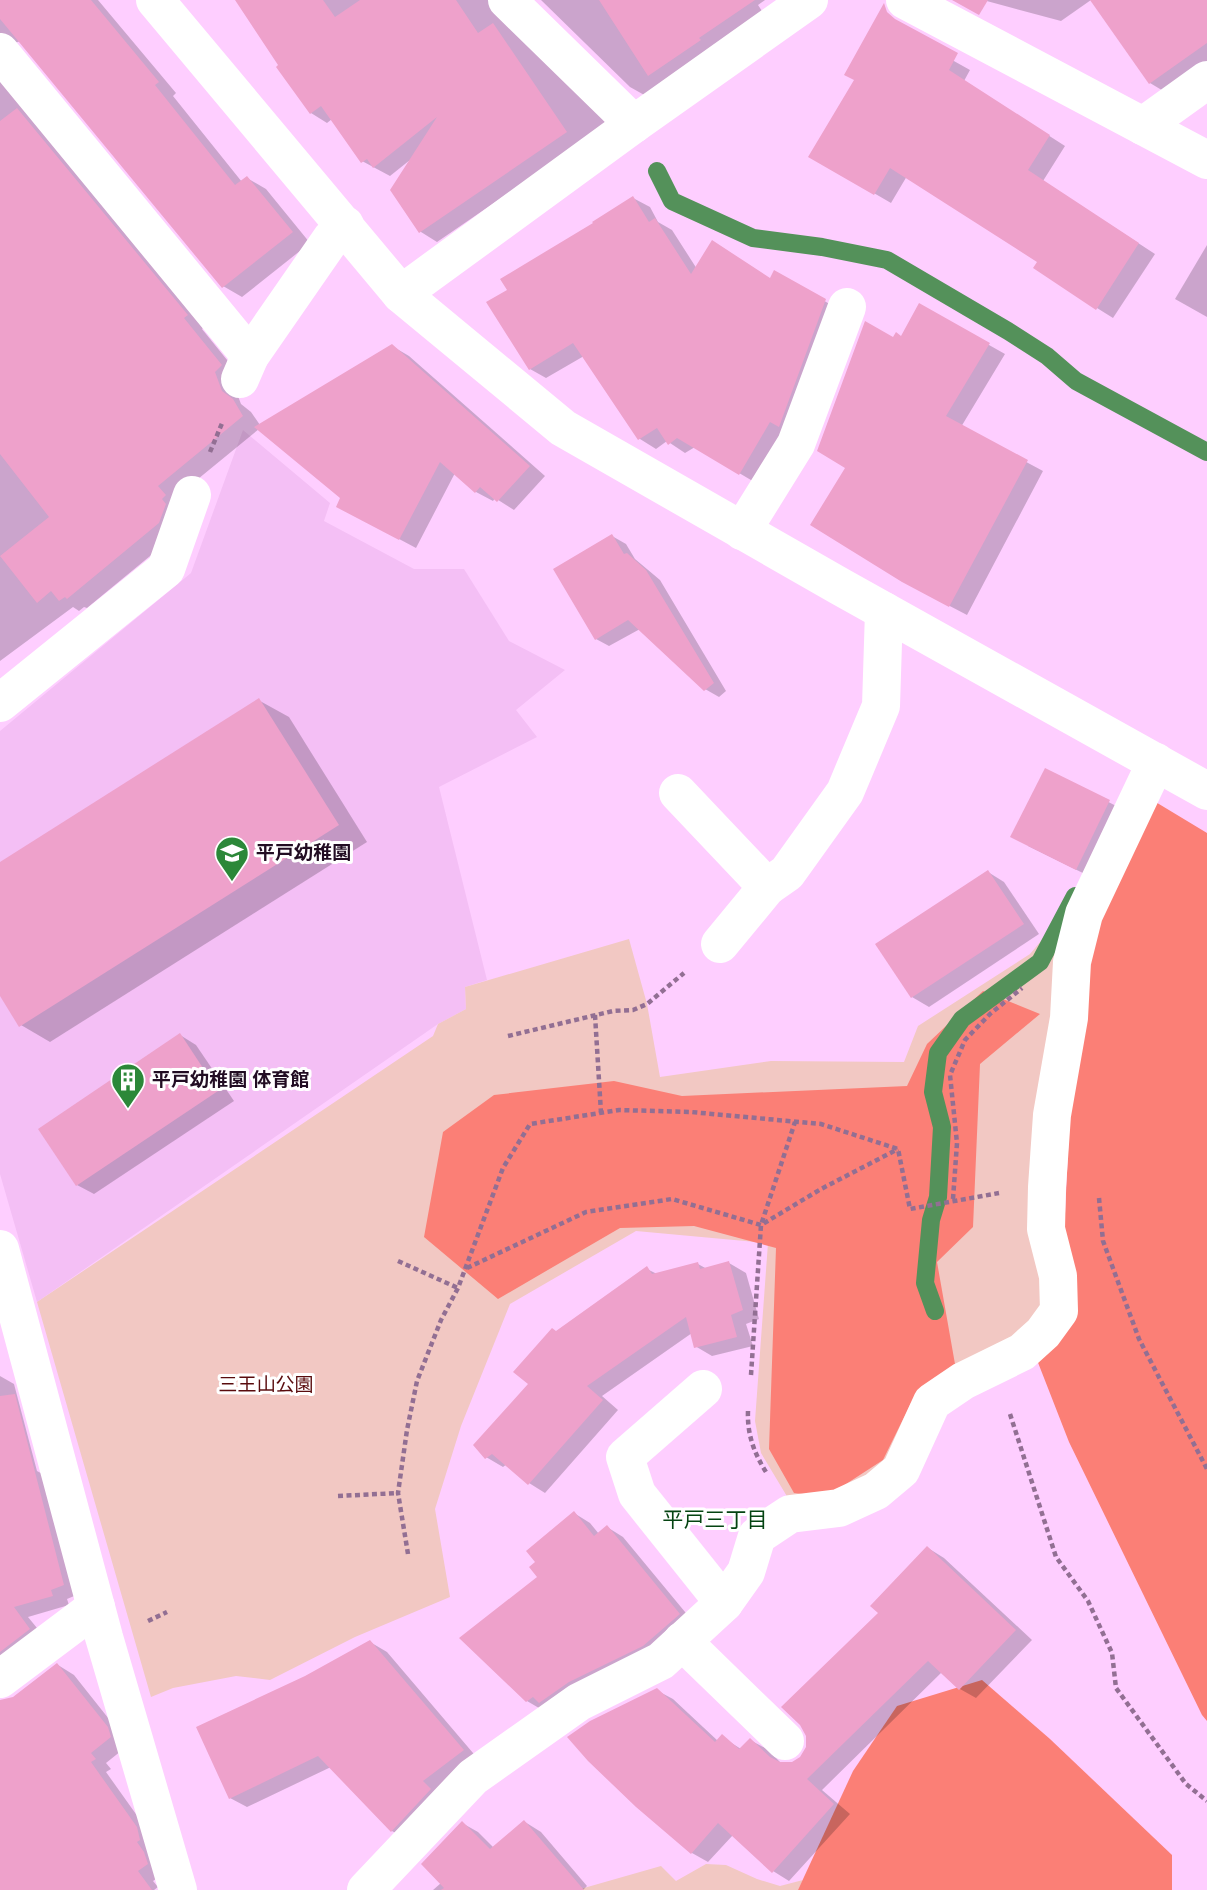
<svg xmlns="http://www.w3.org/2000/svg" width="1207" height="1890" viewBox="0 0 1207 1890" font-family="'Nunito Sans','Noto Sans JP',sans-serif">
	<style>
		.built { fill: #f4bff5 }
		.green { fill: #f2c8c3 }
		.forest { fill: #fb7f76 }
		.shadow { fill: #0003 }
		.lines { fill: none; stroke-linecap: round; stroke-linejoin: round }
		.stream { stroke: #54915a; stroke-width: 18 }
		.building { fill: #eea1cb }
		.path { stroke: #926f93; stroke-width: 4.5; stroke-dasharray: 5 3.5; stroke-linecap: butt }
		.minor { stroke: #fff; stroke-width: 38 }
		.labels { text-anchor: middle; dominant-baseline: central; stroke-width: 6; stroke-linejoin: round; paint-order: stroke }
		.poi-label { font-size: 19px; font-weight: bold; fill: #220d23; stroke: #fff; text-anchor: start }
		.park-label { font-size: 19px; fill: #590b0d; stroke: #fff }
		.neighbourhood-label { font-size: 21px; fill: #054412; stroke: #fff }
	</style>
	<rect width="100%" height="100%" fill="#feceff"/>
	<path class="built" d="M243,430l87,73 -6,18 90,48h50l45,72 56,29 -49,40 21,27 -98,50 48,193 -22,7 1,22 -28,15 -401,278 -37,-128v-443l191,-158z"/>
	<g class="green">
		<path d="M1068,909l-17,400 -95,67 -62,89 -100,43 -33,-55 -6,-32 13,-178 -132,-12 -126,73 -49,122 -26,83 15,88 -95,40 -85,43 -34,-4 -63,12 -22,9 -114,-395 396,-266 5,-12 28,-15 -1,-22 164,-48 18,65 13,73 111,-16 133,1 14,-36 112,-72z"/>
		<path d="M706,1864l20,1 31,14 23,7 23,-6 -5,10h-221l84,-24 15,15z"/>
	</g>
	<g class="forest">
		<path d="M1149,798l58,35v888l-5,-6 -133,-273 -32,-82 25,-84 15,-310z"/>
		<path d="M983,991l57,23 -60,50 -7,163 -36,35 18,102 -44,39 -28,57 -57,37 -32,-4 -25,-44 7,-201 -82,-22 -74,2 -122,71 -74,-62 19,-105 51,-37 120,-14 68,15 225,-10 20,-42z"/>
		<path d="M982,1680l68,59 122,116v35h-374l55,-119 44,-65z"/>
	</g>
	<g class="shadow">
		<path d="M0,0h98l78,93 -3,3 69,86 5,-4 19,11 44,54 -68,54 -19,-11 -202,-245 -16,5 -5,7z"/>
		<path d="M237,0h268l101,123 -4,6 -165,113 -16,-10 -29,-42 18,-30 -20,16 -28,-15 -30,-42 -5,4 -16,-10z"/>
		<path d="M541,0h224l-7,5 6,9 -118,82 -16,-9z"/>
		<path d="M983,0h108l-30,21z"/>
		<path d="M1092,0h115v62l-42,30 -15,-9z"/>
		<path d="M877,18l93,52 -6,11 101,65 -22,35 112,73 -42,64 -16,-10 -58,-47 -132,-85 -16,27 -81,-47 46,-76z"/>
		<path d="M0,75l205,251 -3,3 38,47 -7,7 8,21 10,8 9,13 132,-79 17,10 136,120 -31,34 -19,-12 -2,3 -17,-9 -21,-19 -39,75 -62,-33 -12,-17 -83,-69 -83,68 2,36 -91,75 -3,-1 -5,4 -6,-4 -73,54z"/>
		<path d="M633,198l17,9 8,15 14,8 25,39 74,10 4,-6 67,38 -86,172 -61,-36 -10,6 -18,-12 -11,8 -16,-10 -56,-83 -38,22 -16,-9 -21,-78z"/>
		<path d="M1207,245v72l-32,-18z"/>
		<path d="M920,306l85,48 -44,73 82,44 -76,144 -46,-24 -74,-123 47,-128 8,-3z"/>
		<path d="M612,536l14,8 9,15 25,21 66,111 -7,6 -14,-8 -65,-60 -31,17 -13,-7z"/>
		<path d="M260,701l29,16 78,125 -317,200 -29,-17 -21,-32v-129z"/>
		<path d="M1046,770l80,41 -33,67 -65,-32z"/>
		<path d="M988,872l16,10 35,52 -110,73 -17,-10z"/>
		<path d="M180,1035l16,10 38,56 -140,93 -17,-9z"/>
		<path d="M729,1263l17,10 13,46 -13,5 7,22 -41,10 -17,-10 -3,-13 -90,63 16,14 -73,83 -16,-10 -22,-19 -4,3 -17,-10 44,-73 27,-51 90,-64 10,5 41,-10 9,5z"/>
		<path d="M0,1376l14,8 23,87 13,7 29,116 -12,5 2,6 -41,12 18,22 -46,35z"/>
		<path d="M574,1513l16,10 9,11 8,-7 16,10 72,87 -151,87 -17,-10 13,-124z"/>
		<path d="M928,1548l16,10 88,82 -56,58 -16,-9 -18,-17 -120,118 28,24 -61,67 -16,-10 -40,-36 -25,27 -16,-9 -55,-47 19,-116 17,9 45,42 4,-4 19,12 9,-9 17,9 15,15h10l9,-6 79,-145z"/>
		<path d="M370,1642l17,10 92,108 -71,80 -16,-9 -61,-64 -84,40 -17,-9 76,-120z"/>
		<path d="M58,1665l16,10 50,63 2,9 -20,16 5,6 -5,3 47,66 10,36 -10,7 5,6 -4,3h-154v-188l14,-4z"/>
		<path d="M525,1822l16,10 46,54 -4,4h-150l8,-7 21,-60 16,9 16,16z"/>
	</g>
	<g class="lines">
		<g class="stream">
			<path d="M657,171l15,30 81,37 69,9 65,13 121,71 39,25 29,25 131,71"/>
			<path d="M935,1311l-10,-28 6,-63 7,-23 4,-70 -9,-35 5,-39 24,-34 78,-57 35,-66"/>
		</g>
	</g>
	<g class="building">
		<path d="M0,0h91l68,82 -4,3 80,100 12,-9 46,56 -71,56 -222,-269z"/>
		<path d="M235,0h88l12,17 25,-17h96l22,33 15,-10 74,109 -148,101 -29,-43 47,-73 -64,51 -6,-9 -6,4 -40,-57 -11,8 -34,-47 2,-2z"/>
		<path d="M599,0h156l-56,38 2,2 -53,36z"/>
		<path d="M952,0h36l-9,15z"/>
		<path d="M1090,0h117v43l-58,41z"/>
		<path d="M884,3l3,9 8,7 63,34 -9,17 101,65 -22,35 111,73 -43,67 -63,-42 4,-6 -147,-94 -16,27 -66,-38 46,-77 -10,-5z"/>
		<path d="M17,108l171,207 -4,3 38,47 -7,7 7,19 11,8 10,17 -85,70 8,9 -4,4 4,5 -7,19 -92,76 -2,-2 -6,4 -8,-10 -14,12 -37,-47 49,-39 -49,-63v-333z"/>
		<path d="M633,196l16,26 6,-4 36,56 21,-34 58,38 4,-8 52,29 -47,128 -9,-5 -31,53 -62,-37 -9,7 -11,-17 -19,12 -65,-97 -44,27 -43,-68 21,-12 -7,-11 93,-56 -1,-1z"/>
		<path d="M919,303l71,40 -44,73 82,44 -79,147 -47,-25 -92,-57 35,-57 -28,-17 48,-130 28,16 3,-5 5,4z"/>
		<path d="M392,344l138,122 -33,36 -17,-15 -5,6 -35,-31 -41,78 -63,-33 4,-9 -86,-71z"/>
		<path d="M612,534l12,20 3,-1 19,17 68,113 -10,8 -76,-71 -33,20 -42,-71z"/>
		<path d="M259,698l80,127 -320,202 -19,-31v-134z"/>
		<path d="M1045,768l65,32 -34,70 -66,-33z"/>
		<path d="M988,870l36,54 -113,74 -36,-54z"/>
		<path d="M180,1033l38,58 -142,95 -38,-57z"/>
		<path d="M729,1261l14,49 -12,5 6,22 -43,11 -8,-31 -99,69 16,14 -75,85 -36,-31 -7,5 -12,-14 55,-61 -15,-12 39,-44 4,3 91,-65 5,8 46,-12 2,7z"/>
		<path d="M15,1394l49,191 -13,5 2,6 -39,11 16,22 -30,23v-256z"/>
		<path d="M574,1511l20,25 13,-11 73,89 -37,32 -74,36 -30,21 -6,-6 -7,5 -67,-64 78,-61 -8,-10 6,-5 -9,-11z"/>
		<path d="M927,1546l89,84 -57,60 -31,-29 -121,118 27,25 -62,69 -54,-50 -27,31 -55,-47 -48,-46 -21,-24 23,-16 67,-33 58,54 7,-8 17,15 11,-11 20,19 10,5h12l8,-5 6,-10v-11l-6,-11 -19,-18 97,-94 -8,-7z"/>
		<path d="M370,1640l94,110 -41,31 8,8 -40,43 -73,-76 -89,43 -33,-72 109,-51z"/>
		<path d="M57,1663l51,64 3,10 -20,16 5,6 -5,3 46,65 3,13 -3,2 7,10 4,12 -10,7 14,19h-152v-190l13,-3z"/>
		<path d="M524,1820l60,70h-143l3,-2 -23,-24 41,-43 28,28z"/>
	</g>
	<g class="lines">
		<g class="path">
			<path d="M210,452l13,-31"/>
			<path d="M595,1015l6,98"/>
			<path d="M508,1036l105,-25 20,-1 14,-6 37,-31"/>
			<path d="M1099,1198l4,43 36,98 68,130"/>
			<path d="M953,1199l4,-56 -7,-68 15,-35 25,-26 32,-26"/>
			<path d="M398,1261l60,27"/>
			<path d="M467,1268l119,-56 86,-13 89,26 60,-36 77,-40"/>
			<path d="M751,1375l10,-150 34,-103"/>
			<path d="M748,1411c-1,23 6,42 18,61"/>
			<path d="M1010,1414l46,143 32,44 24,52 4,35 70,96 21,17"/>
			<path d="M338,1496l60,-3"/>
			<path d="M408,1554l-10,-61 9,-63 10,-49 24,-61 17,-32 45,-120 27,-44 89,-14 72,2 130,12 77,25 12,60 89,-16"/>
			<path d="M148,1621l19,-9"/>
		</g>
		<g class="minor">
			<path d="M155,0l246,294 162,134 278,159 366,204"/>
			<path d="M507,0l127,124"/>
			<path d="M905,0l302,160"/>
			<path d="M0,52l250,304"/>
			<path d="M1143,126l64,-46"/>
			<path d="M401,294l233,-170 175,-124"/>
			<path d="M240,379l10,-23 81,-117 14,-14"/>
			<path d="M742,531l54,-87 51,-137"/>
			<path d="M0,703l166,-134 26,-74"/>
			<path d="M678,793l89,94"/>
			<path d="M720,944l47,-57 20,-14 58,-81 36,-86 3,-95"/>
			<path d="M0,1249l104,388 74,253"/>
			<path d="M703,1389l-78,68 12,37 87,109"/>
			<path d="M682,1641l103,100"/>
			<path d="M0,1679l96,-72"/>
			<path d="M366,1890l107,-113 106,-75 82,-41 63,-58 22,-31 11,-36 33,-22 49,-6 37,-17 25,-21 31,-68 31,-21 59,-29 21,-19 16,-22 -1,-35 -12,-47 1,-42 5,-72 17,-97 3,-56 12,-48 72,-152"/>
		</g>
	</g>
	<defs>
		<g id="school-pin" transform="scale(1.75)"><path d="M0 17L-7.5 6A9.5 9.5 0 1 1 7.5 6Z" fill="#2c8839" stroke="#fff"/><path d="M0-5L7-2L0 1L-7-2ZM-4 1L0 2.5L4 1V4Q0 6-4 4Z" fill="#fff"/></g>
		<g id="building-pin" transform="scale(1.75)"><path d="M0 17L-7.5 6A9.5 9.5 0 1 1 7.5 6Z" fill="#2c8839" stroke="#fff"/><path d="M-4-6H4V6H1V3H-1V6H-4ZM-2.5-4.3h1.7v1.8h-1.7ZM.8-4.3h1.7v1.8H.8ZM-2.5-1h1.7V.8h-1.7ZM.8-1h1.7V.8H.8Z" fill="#fff"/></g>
	</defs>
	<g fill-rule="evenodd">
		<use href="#school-pin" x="232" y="853"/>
		<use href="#building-pin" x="128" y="1080"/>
	</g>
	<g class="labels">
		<g class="poi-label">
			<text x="256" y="853">平戸幼稚園</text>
			<text x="152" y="1080">平戸幼稚園 体育館</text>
		</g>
		<g class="park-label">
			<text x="266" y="1385">三王山公園</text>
		</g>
		<g class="neighbourhood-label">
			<text x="715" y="1520">平戸三丁目</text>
		</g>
	</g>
</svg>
